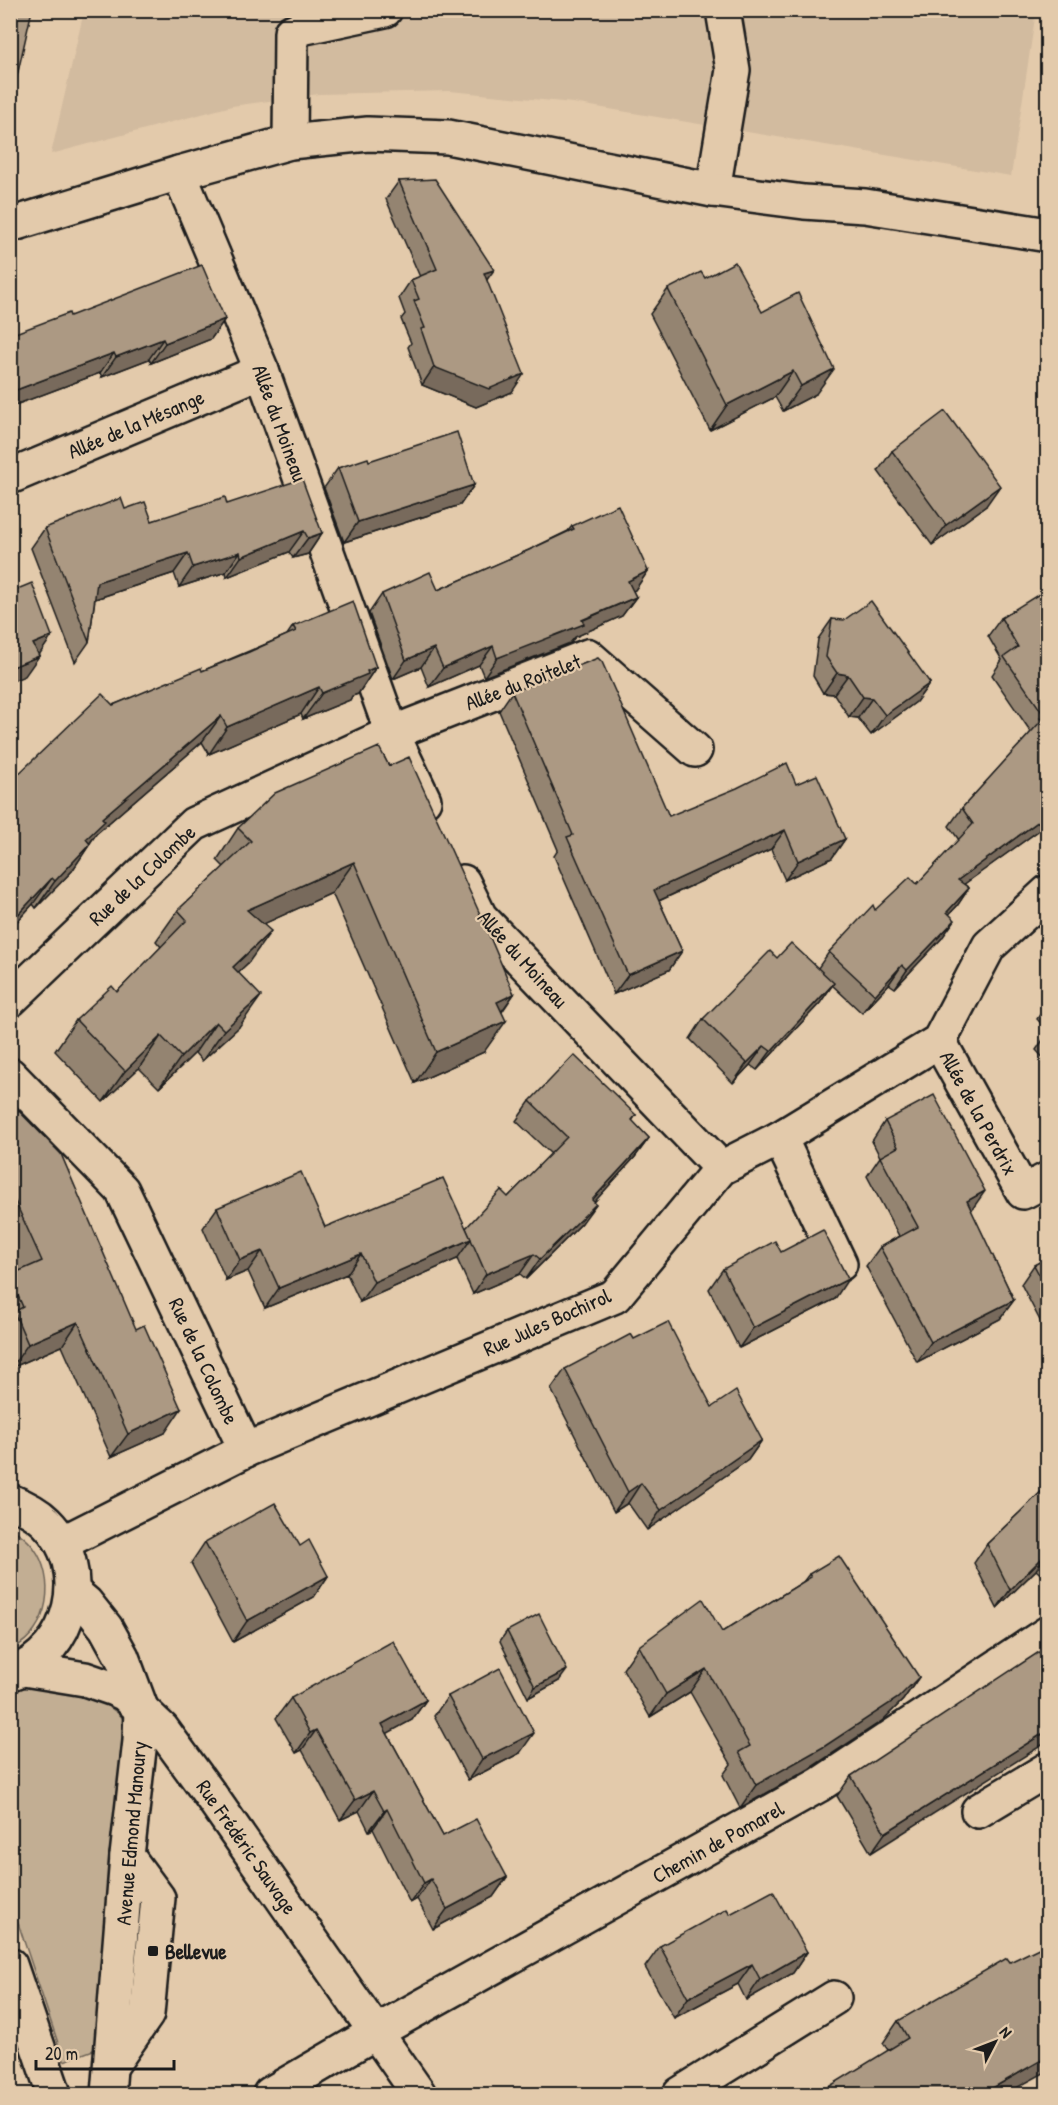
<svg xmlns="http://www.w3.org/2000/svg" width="1058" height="2105" viewBox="0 0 1058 2105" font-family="'Patrick Hand',sans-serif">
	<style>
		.built { fill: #d2bb9f }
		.green { fill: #c2ae93; stroke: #6f6558; stroke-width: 1.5 }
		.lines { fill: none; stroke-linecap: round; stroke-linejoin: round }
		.minor-casing { stroke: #1c1c1c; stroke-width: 38 }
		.minor { stroke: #e3caab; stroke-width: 33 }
		.wall { fill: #948471; stroke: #1c1c1c; stroke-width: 1.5 }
		.shaded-wall { fill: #786b5c; stroke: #1c1c1c; stroke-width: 1.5 }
		.building { fill: #ac9983; stroke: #1c1c1c; stroke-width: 1.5 }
		.poi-dot { fill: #1c1c1c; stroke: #e3caab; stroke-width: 2 }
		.labels { text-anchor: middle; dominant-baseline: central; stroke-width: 4.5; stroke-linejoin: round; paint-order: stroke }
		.street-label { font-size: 21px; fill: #1c1c1c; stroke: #e3caab }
		.poi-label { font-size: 21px; font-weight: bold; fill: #1c1c1c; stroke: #e3caab; text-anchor: start }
	</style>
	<rect width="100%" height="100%" fill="#e3caab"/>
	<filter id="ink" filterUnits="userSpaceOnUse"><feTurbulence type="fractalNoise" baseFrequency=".0167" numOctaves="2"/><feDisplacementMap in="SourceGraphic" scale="12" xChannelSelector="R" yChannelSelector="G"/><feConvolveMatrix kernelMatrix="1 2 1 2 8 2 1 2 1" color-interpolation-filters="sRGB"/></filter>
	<g filter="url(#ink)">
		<path class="built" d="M84,11h952l-25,165 -438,-73 -123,-12 -131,3 -87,12 -181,48z"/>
		<g class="green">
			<path d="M11,1529c37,17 46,68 24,100 -6,10 -15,16 -24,21z"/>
			<path d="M39,1686c26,4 59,10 80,28 5,5 9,13 14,19l-37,316 -32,12 -53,-159 -1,-214z"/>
		</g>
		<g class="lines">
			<g class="minor-casing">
				<g id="minor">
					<path d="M290,142l1,-110 10,-4 84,-18"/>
					<path d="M179,173l83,198 130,362 32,67"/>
					<path d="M713,190l20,-120 -10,-60"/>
					<path d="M10,225l169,-52 111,-31 78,-8 80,3 265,53 91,12 61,4 183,29"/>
					<path d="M10,477l252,-106"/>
					<path d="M463,882l17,35 241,251"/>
					<path d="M10,1000l184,-176 198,-91 196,-77 107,94"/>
					<path d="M939,1041l84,151 25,-13"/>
					<path d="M10,1075l112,115 124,260"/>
					<path d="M780,1138l60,126"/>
					<path d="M10,1501c13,5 26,11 36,21 47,46 27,130 -34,151"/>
					<path d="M62,1543l184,-93 369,-154 106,-128 59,-30 159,-97 50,-95 59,-54"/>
					<path d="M73,1592l13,11 20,25 16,29 19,51 -1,33 -13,115 -19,238"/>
					<path d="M24,1669l61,10 29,10 11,5 37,35 49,67 208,298"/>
					<path d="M978,1811l70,-42"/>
					<path d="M10,1965l44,129"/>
					<path d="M113,2063l34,-49 11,-116 -31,-42"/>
					<path d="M270,2094l106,-62 443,-247 229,-152"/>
					<path d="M680,2094l154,-96"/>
				</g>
			</g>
			<use href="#minor" class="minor"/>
		</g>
		<g class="wall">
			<path d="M399,181l88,99 25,112 -36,15 -54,-22 -14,-38 3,-4 -10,-24 4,-5 -6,-16 12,-18 9,-3 -34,-78z"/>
			<path d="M705,278l57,34 54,82 -33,17 -8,-14 -65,33 -60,-116 18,-25z"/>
			<path d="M70,316l155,3 -14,20 -60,24 -2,-4 -47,18 -2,-4 -90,34v-72z"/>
			<path d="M892,451l94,55 -54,39 -54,-74z"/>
			<path d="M369,461l105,24 -14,20 -116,37 -20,-54 14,-20z"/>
			<path d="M227,504l95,29 -14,21 -15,4 -4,-6 -62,25 -1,-5 -47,15 -5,-14 -79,26 -6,43 -14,20 -44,-114 14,-20 80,-19 27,12z"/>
			<path d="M572,526l76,45 -13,19 -2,1 3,6 -14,19 -47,21 -5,6 -86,34 -5,-12 -50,22 -8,-20 -28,12 -24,-66 13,-19 56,-4 91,-40 39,-19z"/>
			<path d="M1047,596v205l-2,3 -7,27 -74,53 5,4 -12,18 -8,8 -7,24 -47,50 -6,-4 -27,29 -30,-28 -12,18 -63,67 -7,-5 -17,18 -43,-44 13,-20 74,-61 41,10 11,-16 46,-42 42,-26 42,-44 -10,-14 13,-18 66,-72 3,-4 -39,-57 10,-15 -14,-24 13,-18z"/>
			<path d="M832,619l98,64 -14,19 -45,33 -13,-17 -9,-1 -15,-23 -11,-1 -10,-17 5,-37z"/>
			<path d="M293,626l83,41 -18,27 -6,2 -2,4 -47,19 -2,-5 -92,40 -7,-12 -106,92 -24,37 -36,37 -3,-4 -23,25v-147l103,-77 89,-34 85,-36z"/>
			<path d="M512,692l157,124 127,-32 49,55 -13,19 -47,22 -14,-31 -112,52 23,50 -13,19 -55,24 -60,-138 4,-6 -59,-139z"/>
			<path d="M389,766l125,228 -12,18 -18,40 -69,31 -83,-190 -69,31 -14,38 -11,10 1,55 -37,34 -7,-8 -36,35 -20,-20 -36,34 -48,-51 21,-31 41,-28 44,-45 -5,-6 22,-31 46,-43 -7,-7 21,-32z"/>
			<path d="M1047,1004v26l-10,-11z"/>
			<path d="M1047,1034v28l-11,-12z"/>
			<path d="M530,1101l106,14 -4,6 17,17 -14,19 -41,45 -12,21 -56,56 -6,-5 -47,20 -16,-35 -97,43 -13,-28 -82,34 -17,-37 -22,9 -23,-52 14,-20 108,19 141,1 42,-31 43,-43 -35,-33z"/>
			<path d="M10,1102l155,331 -54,24 -49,-111 -51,22 -1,-2v-91l9,-4 -9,-20z"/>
			<path d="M885,1121l86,90 43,89 -14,19 -83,43 -51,-96 14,-19 19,-11 -32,-60 13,-19 -8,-16z"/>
			<path d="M781,1252l54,47 -96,49 -30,-59 14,-20z"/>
			<path d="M1047,1258v76l-26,-50 13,-19z"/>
			<path d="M634,1339l78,68 50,33 -14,20 -101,70 -19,-27 -14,9 -63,-123 14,-20z"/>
			<path d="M1047,1486v94l-11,-10 -39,38 -23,-45 13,-19z"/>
			<path d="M205,1542l95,4 28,30 -14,21 -81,45 -42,-79z"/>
			<path d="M809,1574l110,103 -16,23 -21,21 -73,48 -69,39 -17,-33 8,-11 -41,-72 -40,25 -27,-48 16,-23 83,-14 81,-50z"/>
			<path d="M507,1631l52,50 -31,17 -28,-57z"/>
			<path d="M1047,1658l-176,195 -34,-57 14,-20z"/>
			<path d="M448,1696l72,57 -52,27 -34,-64z"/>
			<path d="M291,1698l135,2 -14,20 -25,13 56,103 64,41 -14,20 -60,32 -16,-30 -7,4 -37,-74 -4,2 -10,-20 -19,9 -38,-70 -6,3 -20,-35z"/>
			<path d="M730,1914l77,38 -14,21 -47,27 -8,-16 -64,34 -29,-51 15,-21z"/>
			<path d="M898,2021l146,52 -156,-23 -5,-7z"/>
		</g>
		<g class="shaded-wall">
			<path d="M10,84l5,1 -5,6z"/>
			<path d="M494,270l-13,18 3,-15z"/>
			<path d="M225,319l-14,20 -60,24 14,-20z"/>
			<path d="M163,339l-14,20 -47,18 14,-20z"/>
			<path d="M114,353l-14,20 -90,34 1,-15z"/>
			<path d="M434,367l90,7 -12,18 -36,15 -54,-22z"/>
			<path d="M834,369l-18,25 -33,17 18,-25z"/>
			<path d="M793,371l-18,26 -65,33 17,-25z"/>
			<path d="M474,485l-14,20 -116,37 14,-20z"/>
			<path d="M1000,486l-14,20 -54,39 14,-20z"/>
			<path d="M304,531l-15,21 -62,25 14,-20z"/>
			<path d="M322,533l-14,21 -15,4 15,-20z"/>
			<path d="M240,552l-14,20 -47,15 14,-20z"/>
			<path d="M188,553l-14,20 -91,30 14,-21z"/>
			<path d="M648,571l-13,19 -20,10 13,-19z"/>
			<path d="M636,597l-14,19 -47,21 -5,6 -86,34 13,-19z"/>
			<path d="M52,636l-13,19 -6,-11z"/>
			<path d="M493,646l-14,19 -50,22 14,-19z"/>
			<path d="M434,648l-13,19 -28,12 13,-19z"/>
			<path d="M39,656l-14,20 -15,6v-14z"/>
			<path d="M376,667l-18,27 -6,2 -2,4 -47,19 19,-26z"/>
			<path d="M837,673l11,2 -14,19 -11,-1z"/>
			<path d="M930,683l-14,19 -45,33 14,-20z"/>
			<path d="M319,687l-18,27 -92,40 18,-27z"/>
			<path d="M863,697l9,1 -14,20 -9,-1z"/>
			<path d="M221,716l-19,26 -106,92 -9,13 -1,-8 16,-21z"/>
			<path d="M1047,793v8l-19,15 12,-18z"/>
			<path d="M1047,815v3l-9,13 -93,67 13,-18z"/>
			<path d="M785,830l-14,19 -130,60 13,-19z"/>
			<path d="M845,839l-13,19 -47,22 13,-19z"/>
			<path d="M90,844l-18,27 -36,37 19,-27z"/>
			<path d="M354,862l-22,31 -106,48 21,-31z"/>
			<path d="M52,878l-19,26 -23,25v-6z"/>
			<path d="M969,888l-12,18 -23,24 13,-18z"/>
			<path d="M955,920l-13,18 -47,50 12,-18z"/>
			<path d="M271,931l-22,31 -38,36 22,-31z"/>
			<path d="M682,951l-13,19 -55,24 14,-19z"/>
			<path d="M902,965l-13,19 -27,29 13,-18z"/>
			<path d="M834,983l-14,20 -63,67 14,-19z"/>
			<path d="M514,994l-22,31 5,-23z"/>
			<path d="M261,996l-22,31 -37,34 22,-31z"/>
			<path d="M506,1021l-22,31 -69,31 21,-31z"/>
			<path d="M216,1022l-21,31 -36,35 22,-31z"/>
			<path d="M161,1036l-22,32 -36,34 22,-31z"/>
			<path d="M764,1046l-14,19 -17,18 14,-20z"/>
			<path d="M649,1138l-14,19 -57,63 14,-20z"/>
			<path d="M985,1191l-14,20 -4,-10z"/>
			<path d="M596,1204l-14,19 -56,56 14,-20z"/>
			<path d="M471,1239l-14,20 -97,43 14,-20z"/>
			<path d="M262,1251l-14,20 -22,9 14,-20z"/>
			<path d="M361,1254l-14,20 -82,34 14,-20z"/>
			<path d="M534,1254l-14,20 -47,20 13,-20z"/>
			<path d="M848,1279l-13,20 -96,49 14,-20z"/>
			<path d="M1014,1300l-14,19 -83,43 14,-20z"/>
			<path d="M78,1322l-16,24 -51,22 17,-24z"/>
			<path d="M181,1409l-16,24 -54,24 17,-23z"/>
			<path d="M762,1440l-14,20 -101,70 14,-20z"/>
			<path d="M641,1483l-13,20 -14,9 14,-20z"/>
			<path d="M1047,1553l-11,17 -39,38 13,-18z"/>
			<path d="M328,1576l-14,21 -81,45 14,-21z"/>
			<path d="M706,1669l-16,23 -40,25 16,-23z"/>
			<path d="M567,1670l-8,11 -31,17 7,-11z"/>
			<path d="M919,1677l-16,23 -21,21 -73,48 -69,39 16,-23z"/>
			<path d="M426,1700l-14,20 -44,24 14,-20z"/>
			<path d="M316,1730l-14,20 -6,3 14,-20z"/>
			<path d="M1047,1731v11l-176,111 14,-20z"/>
			<path d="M534,1733l-14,20 -52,27 14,-21z"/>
			<path d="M373,1791l-14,20 -19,9 15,-20z"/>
			<path d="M387,1809l-14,20 -4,2 15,-20z"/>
			<path d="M507,1877l-14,20 -60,32 14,-20z"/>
			<path d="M431,1879l-14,20 -7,4 14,-20z"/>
			<path d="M807,1952l-14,21 -47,27 14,-21z"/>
			<path d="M752,1964l-14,20 -64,34 14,-20z"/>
			<path d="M1047,2057v11l-3,5 -39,21h-23z"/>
		</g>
		<g class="building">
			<path d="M10,10h22l-17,75 -5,-1z"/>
			<path d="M435,179l59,91 -10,3 40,101 -35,15 -55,-22 -13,-38 4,-1 -11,-27 5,-2 -8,-19 26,-11 -38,-88z"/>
			<path d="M735,262l27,50 36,-19 36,76 -33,17 -8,-15 -66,34 -59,-116 33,-17 4,6z"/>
			<path d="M202,265l23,54 -60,24 -2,-4 -47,18 -2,-4 -103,39 -1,-57 59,-22 1,3z"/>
			<path d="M945,411l55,75 -54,39 -54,-74z"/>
			<path d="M457,432l17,53 -116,37 -20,-54 30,-10 1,3z"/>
			<path d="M302,479l20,54 -14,5 -4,-7 -63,26 -1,-5 -47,15 -5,-14 -91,29 -8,60 -44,-114 76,-30 4,11 20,-7 7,19 73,-24 2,7z"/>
			<path d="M618,505l30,66 -20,10 8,16 -54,23 2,4 -87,34 -4,-12 -50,22 -9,-20 -28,12 -24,-66 48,-22 8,18 91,-40 45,-21 -2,-3z"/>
			<path d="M32,583l20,53 -19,8 6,12 -29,12v-76z"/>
			<path d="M1044,591l3,5v197l-7,5 7,10v7l-89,65 11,8 -22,24 8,8 -48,50 -5,-5 -27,30 -46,-43 44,-47 2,5 35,-33 7,7 56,-60 -11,-16 80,-88 -2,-2 4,-3 -40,-58 14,-10 -17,-29z"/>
			<path d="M353,601l23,66 -9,4 1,3 -46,19 -3,-6 -92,40 -6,-11 -119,102 3,3 -19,18 4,5 -35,37 -3,-3 -42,45v-141l92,-88 11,11 88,-37 1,3 47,-19 47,-21 -3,-5z"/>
			<path d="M871,601l59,82 -45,32 -13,-17 -9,-1 -15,-22 -11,-2 -11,-16 6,-38 12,1z"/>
			<path d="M598,658l4,4 16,36 51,118 68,-28 50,-25 9,21 21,-9 28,64 -47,22 -13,-31 -131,60 28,61 -54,24 -61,-138 6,-2 -61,-143z"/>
			<path d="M379,747l10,19 20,-9 75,166 30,71 -17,8 9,19 -70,31 -82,-190 -107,48 24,21 -38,36 28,29 -37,34 -8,-8 -35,35 -20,-21 -36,35 -49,-51 36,-34 5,6 70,-72 -9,-10 73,-69 -13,-13 37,-35z"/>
			<path d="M791,943l43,40 -63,68 -7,-5 -17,17 -44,-44 67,-68 7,7z"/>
			<path d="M574,1055l62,60 -4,5 17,18 -57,62 4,4 -56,55 -6,-5 -48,20 -20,-46 35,-38 7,7 59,-60 -37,-36z"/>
			<path d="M934,1095l51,96 -18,10 47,99 -83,42 -51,-95 38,-20 -38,-70 18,-10 -13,-26z"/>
			<path d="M10,1102l51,52 75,175 8,-4 37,84 -53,25 -50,-112 -50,22 -14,-32 9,-5 -13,-29v-3l32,-14 -32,-71z"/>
			<path d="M301,1172l24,55 118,-49 28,61 -97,43 -13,-28 -82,34 -17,-37 -22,9 -23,-52z"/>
			<path d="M823,1230l25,49 -95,49 -30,-59 52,-28 6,11z"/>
			<path d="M1047,1258v31l-13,-24z"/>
			<path d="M668,1322l44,85 24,-16 26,49 -101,70 -20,-27 -13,9 -63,-123 66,-35 3,5z"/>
			<path d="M1047,1486v67l-37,37 -23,-46z"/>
			<path d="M275,1503l25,43 9,-6 19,36 -81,45 -42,-79z"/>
			<path d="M839,1556l80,121 -21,21 -73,48 -69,39 -17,-33 11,-6 -44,-77 -40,25 -27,-48 64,-47 19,33 89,-55 -2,-3z"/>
			<path d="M539,1614l28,56 -32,17 -28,-56z"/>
			<path d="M393,1641l33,59 -44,24 61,112 33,-17 31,58 -60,32 -16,-30 -7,4 -37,-74 -3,2 -11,-20 -18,9 -39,-70 -6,3 -19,-35z"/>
			<path d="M1042,1650l5,8v73l-162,102 -34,-57z"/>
			<path d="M500,1668l34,65 -52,26 -34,-63z"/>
			<path d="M773,1891l34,61 -47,27 -8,-15 -64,34 -28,-52 67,-37 3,5z"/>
			<path d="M1047,1944v113l-65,37h-165l91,-56 -10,-17 109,-63 3,4z"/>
		</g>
	</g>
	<rect class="poi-dot" x="147" y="1945" width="12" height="12" rx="3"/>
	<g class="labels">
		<g class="street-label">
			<text transform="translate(280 423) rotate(70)">Allée du Moineau</text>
			<text transform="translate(136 424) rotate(-23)">Allée de la Mésange</text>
			<text transform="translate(523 682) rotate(-21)">Allée du Roitelet</text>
			<text transform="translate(142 875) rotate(-43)">Rue de la Colombe</text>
			<text transform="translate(523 959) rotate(48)">Allée du Moineau</text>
			<text transform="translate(979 1113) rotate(61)">Allée de la Perdrix</text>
			<text transform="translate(547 1322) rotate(-24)">Rue Jules Bochirol</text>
			<text transform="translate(204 1361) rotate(65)">Rue de la Colombe</text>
			<text transform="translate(131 1833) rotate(-85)">Avenue Edmond Manoury</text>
			<text transform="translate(718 1842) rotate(-29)">Chemin de Pomarel</text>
			<text transform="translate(247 1847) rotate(55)">Rue Frédéric Sauvage</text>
		</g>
		<g class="poi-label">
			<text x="165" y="1951">Bellevue</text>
		</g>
	</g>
	<rect width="1058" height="2105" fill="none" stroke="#e3caab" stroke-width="36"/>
	<rect x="18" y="18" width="1022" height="2069" fill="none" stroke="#1c1c1c" stroke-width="2" filter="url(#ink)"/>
	<g transform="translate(995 2042) rotate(48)" stroke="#e3caab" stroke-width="4.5" paint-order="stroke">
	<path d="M0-4.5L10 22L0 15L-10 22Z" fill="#1c1c1c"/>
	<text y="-9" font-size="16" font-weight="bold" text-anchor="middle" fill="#1c1c1c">N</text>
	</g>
	<path d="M36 2060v9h138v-9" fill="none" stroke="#1c1c1c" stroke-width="3"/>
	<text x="45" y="2060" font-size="18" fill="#1c1c1c" stroke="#e3caab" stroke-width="4.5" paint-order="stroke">20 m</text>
</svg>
